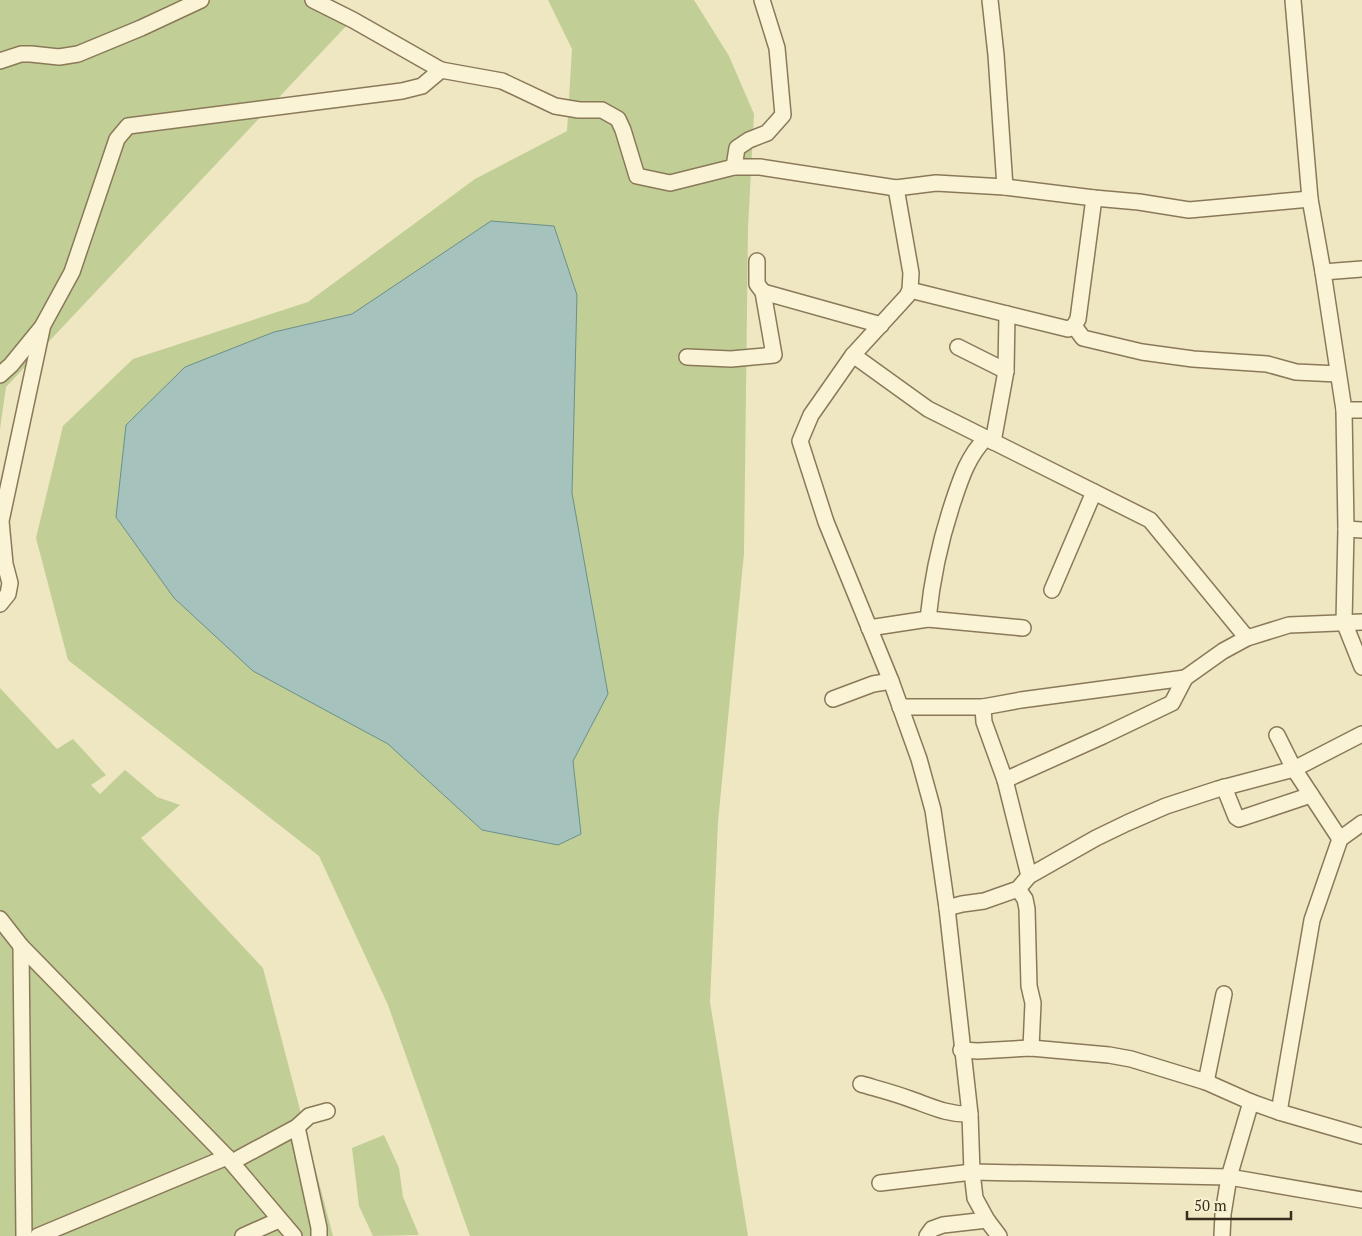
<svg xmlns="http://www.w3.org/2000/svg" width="1362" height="1236" viewBox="0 0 1362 1236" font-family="'PT Serif',serif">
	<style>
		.green { fill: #c1ce96 }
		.water { fill: #a5c2bd; stroke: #6b908b }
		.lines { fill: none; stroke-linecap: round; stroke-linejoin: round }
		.street-casing { stroke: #8a7959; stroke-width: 18 }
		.street { stroke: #faf3d6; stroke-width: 15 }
	</style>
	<rect width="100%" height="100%" fill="#efe7c2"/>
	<g class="green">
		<path d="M0,0h323l26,23 -343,364 -6,42z"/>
		<path d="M548,0h146l35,56 25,58 -6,114 -4,325 -26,269 -8,180 38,234h-278l-82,-231 -69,-149 -251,-196 -32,-122 27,-112 70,-67 175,-57 167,-123 92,-48 5,-82z"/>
		<path d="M0,688l57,61 16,-10 33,36 -15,10 9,9 25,-24 32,27 23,8 -39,33 122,130 70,268h-333z"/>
		<path d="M384,1135l15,33 4,29 16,38 -46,1 -14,-30 -7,-58z"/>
	</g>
	<path class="water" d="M491,221l63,5 23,69 -5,198 36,201 -35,67 8,73 -23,11 -76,-15 -94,-86 -135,-73 -79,-73 -58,-81 10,-92 59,-58 89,-35 78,-18z"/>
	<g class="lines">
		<g class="street-casing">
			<g id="street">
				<path d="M313,0l40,20 88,50"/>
				<path d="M990,0l6,55 9,132"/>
				<path d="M1293,0l17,199 13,73 21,138 2,119 -2,93 18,45"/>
				<path d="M0,61l21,-7h10l28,3 19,-3 63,-26 60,-28"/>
				<path d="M734,167l3,-19 12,-8 18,-7 16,-18 -6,-67 -15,-48"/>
				<path d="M896,188l15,85 -1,17 -3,6 -54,59 -42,60 -11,26 26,81 65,159 28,78 14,51 14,98 23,206 2,58 3,26 12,22 12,16"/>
				<path d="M1323,272l39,-3"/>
				<path d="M910,290l158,39 6,-3 4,-7 16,-121"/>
				<path d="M763,292l118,33"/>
				<path d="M1074,326l9,12 59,14 51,7 74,5 29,8 42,2"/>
				<path d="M958,347l48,24"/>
				<path d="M853,355l75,54 222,111 97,118"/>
				<path d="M687,357l44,2 43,-4 -11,-63 -6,-8v-23"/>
				<path d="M0,375l11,-10 31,-38 30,-55 45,-133 11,-13 274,-35 20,-5 19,-16 61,11 53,25 24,4h23l16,9 5,11 14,46 33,7 64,-16h26l136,21 40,-5 69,4 89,11 45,4 50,8 121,-11"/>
				<path d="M1344,410h18"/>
				<path d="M993,442l13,-71 1,-57"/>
				<path d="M1346,529l16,1"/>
				<path d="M1052,590l42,-98"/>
				<path d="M0,604l8,-10 2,-11 -5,-19 -4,-43 41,-192"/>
				<path d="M928,619c4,-41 12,-78 25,-117 8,-24 15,-46 33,-64"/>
				<path d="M869,628l59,-9 95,9"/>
				<path d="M833,699l40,-15 18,-3"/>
				<path d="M900,707h83"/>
				<path d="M1277,735l17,34 46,70"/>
				<path d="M1005,780l98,-44 69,-33 13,-25 38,-27 24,-13 42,-13 73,-3"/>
				<path d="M1224,787l12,30 3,2 72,-24"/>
				<path d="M1029,876l-24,-96 -21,-58 -1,-15 38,-7 164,-22"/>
				<path d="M1018,889l7,10 2,10 2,77 4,17 -2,45"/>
				<path d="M947,908l15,-4 22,-3 34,-12 11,-13 67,-38 31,-15 39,-17 52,-17 76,-20 68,-35"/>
				<path d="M0,919l21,27 206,211 67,79"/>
				<path d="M21,946l3,290"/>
				<path d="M961,1050l17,1 53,-3 78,7 22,4 75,23 45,20 28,10 83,24"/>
				<path d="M1206,1082l18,-88"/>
				<path d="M861,1084c17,5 33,9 49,15 20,7 38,16 60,15"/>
				<path d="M1279,1112l33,-192 28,-81 22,-16"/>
				<path d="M297,1127l22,101v8"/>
				<path d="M232,1162l65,-35 12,-11 18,-5"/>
				<path d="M880,1183l92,-11 257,5 133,23"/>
				<path d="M38,1236l189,-79"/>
				<path d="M243,1236l36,-16"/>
				<path d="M927,1236l5,-7 11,-4 44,-5"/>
				<path d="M1222,1236l1,-22 6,-37 22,-75"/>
			</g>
		</g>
		<use href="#street" class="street"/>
	</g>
	<path d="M1187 1211v8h104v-8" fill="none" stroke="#392e1d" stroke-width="2.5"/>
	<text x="1194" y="1211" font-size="15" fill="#392e1d" stroke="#f6f0d2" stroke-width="4" paint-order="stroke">50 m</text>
</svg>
